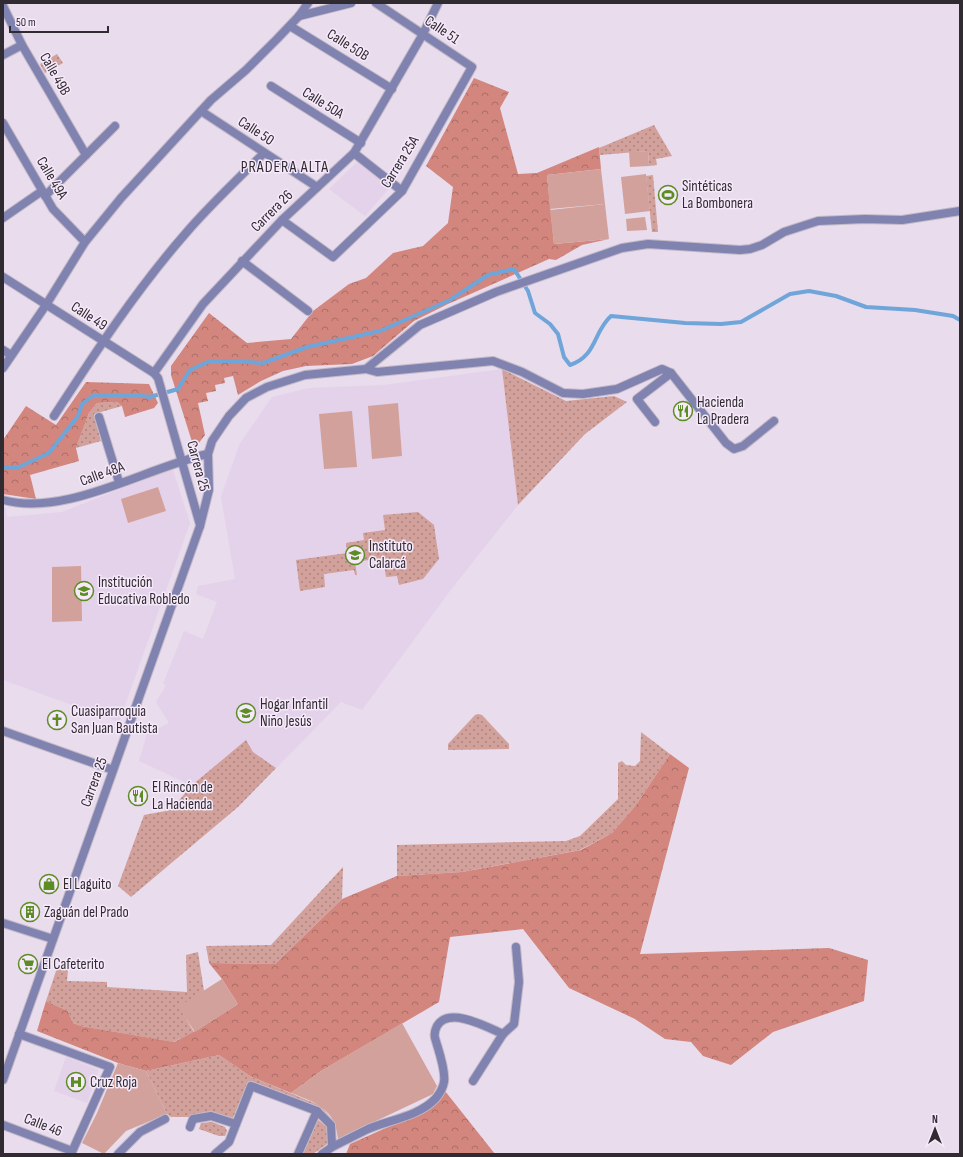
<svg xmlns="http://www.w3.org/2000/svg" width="963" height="1157" viewBox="0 0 963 1157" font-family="'Sofia Sans Condensed',sans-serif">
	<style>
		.built { fill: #e4d2ea }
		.grass { fill: url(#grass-dots) }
		.forest { fill: url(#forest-crowns) }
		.park { fill: #d2a19b }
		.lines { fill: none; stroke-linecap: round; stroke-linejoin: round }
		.stream { stroke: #6fa5d9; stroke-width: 4 }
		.minor-casing { stroke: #c3b9c7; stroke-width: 10 }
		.tertiary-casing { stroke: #c3b9c7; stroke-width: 10 }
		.minor { stroke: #8082b0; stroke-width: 8 }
		.tertiary { stroke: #8082b0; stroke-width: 8 }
		.labels { text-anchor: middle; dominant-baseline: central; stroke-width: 3; stroke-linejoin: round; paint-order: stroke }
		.street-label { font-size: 15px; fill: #302b31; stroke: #f6e9fa }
		.poi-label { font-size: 15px; fill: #302b31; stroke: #f6e9fa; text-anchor: start }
		.neighbourhood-label { font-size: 16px; letter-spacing: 1px; fill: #302b31; stroke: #f6e9fa }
	</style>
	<defs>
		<pattern id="grass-dots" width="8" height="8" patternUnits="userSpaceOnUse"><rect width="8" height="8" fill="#d2a19b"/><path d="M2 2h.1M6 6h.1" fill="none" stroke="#ab837f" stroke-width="1.8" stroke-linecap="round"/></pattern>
		<pattern id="forest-crowns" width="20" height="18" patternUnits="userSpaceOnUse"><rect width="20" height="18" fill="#d2867d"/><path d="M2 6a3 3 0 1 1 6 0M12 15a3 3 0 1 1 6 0" fill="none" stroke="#ab6e67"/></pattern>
	</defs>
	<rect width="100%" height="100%" fill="#e8dced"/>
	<g class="built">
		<path d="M357,162l33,25 -25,29 -36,-27z"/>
		<path d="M502,369l16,136 -68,86 -88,119 -21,-8 -103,105 -99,-46 8,-27 22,-11 -13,-21 10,-17 -3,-1 21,-53 19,8 14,-37 -21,-8 2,-8 37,-7 -14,-82 18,-52 33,-48 37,-9 75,-3z"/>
		<path d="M168,470h5l17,53 -71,199 -116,-42v-172h3l1,9 55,-5z"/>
		<path d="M66,1057l33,13 -12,33 -33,-12z"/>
	</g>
	<g class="grass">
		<path d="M57,54l6,9 -18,10 -5,-9z"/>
		<path d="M654,125l18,31 -16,3 1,6 -8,1 -1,-15 -48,4 -1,-7z"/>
		<path d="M653,175l5,57h-6l-6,-56z"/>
		<path d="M502,369l64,32 48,-5 13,6 -42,32 -67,71z"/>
		<path d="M117,402l5,4 -28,8 7,27 -25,7 13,-35 8,-10z"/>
		<path d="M418,512l16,13 5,34 -16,20 -24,6 -2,-9 -11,1 -3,-19 -28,4 2,13h-2l-1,-5 -30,4 1,13 -25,4 -4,-31 51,-7 -1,-10 18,-3 -1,-7 22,-3 -2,-15z"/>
		<path d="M478,714l4,1 27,29v5l-61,1v-6l27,-29z"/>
		<path d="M641,732l29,22 -34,51 -24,28 -32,17 -118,22 -65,4v-31l169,-4 14,-5 38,-37v-36l4,-2 4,4 9,1 5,-5z"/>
		<path d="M246,740l7,12 23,16 -38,39 -107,90 -13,-11 26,-71 27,-5 20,-24z"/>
		<path d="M343,867l-1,32 -67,65 -66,-1 -3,-17 65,-1z"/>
		<path d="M198,952l6,39 -25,16 15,25 -21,10 -92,-16 -8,-3 -5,-12 -22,-10 11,-33 11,2 -1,11 40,1v5l80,5 -1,-37z"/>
		<path d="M219,1055l31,21 71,30 11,13 -12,-12 -69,-26 -3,1 -15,36 -22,-6 -23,5h-17l-4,-3 -21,-43z"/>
		<path d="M318,1120l9,7v17l-14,10h-10z"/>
		<path d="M212,1122l13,5 2,4 -2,5h-6l-20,-7 2,-6z"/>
	</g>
	<g class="forest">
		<path d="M474,78l35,14 -9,16 18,66 19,-1 62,-26 2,22 -54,6 7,69 55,-5 -27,6 -26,15 -7,-1 -101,45 -34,17 -41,35 -21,8 -46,2 -23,5 -22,10 -23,14 -5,-19 -9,2 1,5 -10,2 1,6 -10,2 2,8 -10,2 7,32 -7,9 -5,1 -22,-70v-9l38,-53 38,30 44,-4 22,-28 36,-27 17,-6 27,-25 30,-7 25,-23 5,-36 -27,-21z"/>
		<path d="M86,382l63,2 9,19 -4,5 -29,9 -3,-11 -5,-4 -20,1 -8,10 -13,35 3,13 -49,14 6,24 -33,-5v-54l23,-34 30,19z"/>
		<path d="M670,754l19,14 -49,186 189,-6 39,12 -4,41 -91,31 -42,33 -28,-9 -12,-14 -26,-3 -30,-20 -66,-31 -46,-59 -73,8 -11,65 -118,69 -30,22 -41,-17 -31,-21 -73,16 -28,-8 -81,-32 9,-30 22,10 5,12 8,3 93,16 25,-13 39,-25 -16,-25 -13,-16 66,1 67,-65 55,-23 65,-4 119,-22 31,-17 24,-28z"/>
		<path d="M445,1091l50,63h-149l4,-10 76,-34 12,-8z"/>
	</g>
	<g class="park">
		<path d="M648,151l1,15 -19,1 -1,-15z"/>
		<path d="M601,169l4,35 -55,5 -3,-34z"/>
		<path d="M646,174l4,37 -25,3 -4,-37z"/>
		<path d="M605,204l4,35 -55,5 -4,-34z"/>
		<path d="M645,217l2,13 -20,1 -1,-12z"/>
		<path d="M398,403l4,53 -30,3 -4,-53z"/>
		<path d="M352,411l5,56 -33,2 -5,-55z"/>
		<path d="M158,487l8,24 -38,12 -7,-24z"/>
		<path d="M81,566l1,55 -30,1v-55z"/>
		<path d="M222,979l16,25 -43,28 -17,-25z"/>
		<path d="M402,1023l35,63 -4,8 -95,45c-3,-31 -22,-36 -47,-46l30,-22z"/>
		<path d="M118,1063l28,8 21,43 -41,17 -22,23 -22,-11 15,-30z"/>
	</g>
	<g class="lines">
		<path class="stream" d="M3,468l16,-1 30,-14 29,-37 4,-12 12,-9h42l14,2 28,-8 12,-19 20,-9h19l34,2 44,-16 73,-16 70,-31 38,-25 26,-6 14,22 7,22 15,11 8,10 6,23 6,8c27,-9 23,-33 41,-49l74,7 36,1 20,-2 49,-28 19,-3 27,5 30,11 49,3 38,6 7,4"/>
		<g class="minor-casing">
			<g id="minor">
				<path d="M3,6l19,39 64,110"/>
				<path d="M299,16l52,-13"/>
				<path d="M290,26l102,63"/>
				<path d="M3,55l19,-10"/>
				<path d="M271,86l90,57"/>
				<path d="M201,111l116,76"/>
				<path d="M3,123l50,86 32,33"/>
				<path d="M354,153l48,38"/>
				<path d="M45,196l70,-70"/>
				<path d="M3,218l39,-27"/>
				<path d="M282,220l51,37 69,-66 70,-124 -96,-64"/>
				<path d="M242,261l66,50"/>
				<path d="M3,277l151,96 4,5 42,147"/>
				<path d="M3,350l8,5"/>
				<path d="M3,368l43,-63 39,-63 36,-44 90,-98 35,-30 31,-31 22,-23 9,-13"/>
				<path d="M366,369l11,3 116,-11 29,11 41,21 20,1 34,-5 45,-20 9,4 55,70 8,6 9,-3 31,-25"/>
				<path d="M154,373l49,-69 79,-84 72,-67 69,-119 15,-31"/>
				<path d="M54,416c41,-63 82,-126 132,-183 24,-28 52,-54 78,-80"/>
				<path d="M99,417l20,65"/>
				<path d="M655,422l-18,-23 34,-26"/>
				<path d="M3,500c64,17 141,-32 205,-46"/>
				<path d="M200,526l9,-36 -1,-36 4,-13 17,-25 17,-18 21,-11 38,-12 61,-6 54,-44 76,-33 126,-44 26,-4 92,6 10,-1 12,-4 22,-13 34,-11 47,-2 37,1 58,-9"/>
				<path d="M3,923l50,16"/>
				<path d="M19,1034l91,33 -39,87"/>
				<path d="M473,1081l30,-47"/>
				<path d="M3,1125l69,26"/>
				<path d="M190,1127l3,-8 18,-3 25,8"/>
				<path d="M332,1147c12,-6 24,-12 36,-18 21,-9 52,-13 68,-31 4,-5 7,-10 8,-16 2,-12 -6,-33 -9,-44 -1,-4 0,-8 2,-12 12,-20 50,1 66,8l11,-10 5,-42 -3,-35"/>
				<path d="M118,1154l22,-22 25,-13"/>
				<path d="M215,1154l14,-12 22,-56 66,25 14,14 1,22 -10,7"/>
				<path d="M298,1154l19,-43"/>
			</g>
		</g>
		<g class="tertiary-casing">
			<g id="tertiary">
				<path d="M3,731l110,39"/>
				<path d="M3,1080l197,-554"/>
			</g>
		</g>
		<use href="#minor" class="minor"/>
		<use href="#tertiary" class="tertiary"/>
	</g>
	<defs>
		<g id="stadium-ring" transform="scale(1)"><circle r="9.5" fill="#f6e9fa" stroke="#5c8d24" stroke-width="1.5"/><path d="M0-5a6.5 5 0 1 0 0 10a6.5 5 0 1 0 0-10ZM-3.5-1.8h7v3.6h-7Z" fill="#5c8d24"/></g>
		<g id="restaurant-ring" transform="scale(1)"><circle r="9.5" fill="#f6e9fa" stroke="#5c8d24" stroke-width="1.5"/><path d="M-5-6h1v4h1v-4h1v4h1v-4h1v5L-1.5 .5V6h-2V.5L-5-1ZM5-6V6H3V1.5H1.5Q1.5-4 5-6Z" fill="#5c8d24"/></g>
		<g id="university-ring" transform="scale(1)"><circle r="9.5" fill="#f6e9fa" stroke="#5c8d24" stroke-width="1.5"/><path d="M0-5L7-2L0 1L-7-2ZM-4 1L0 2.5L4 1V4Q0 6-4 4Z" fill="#5c8d24"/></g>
		<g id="school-ring" transform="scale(1)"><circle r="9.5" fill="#f6e9fa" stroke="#5c8d24" stroke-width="1.5"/><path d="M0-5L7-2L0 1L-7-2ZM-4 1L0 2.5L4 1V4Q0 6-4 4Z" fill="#5c8d24"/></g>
		<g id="church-ring" transform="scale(1)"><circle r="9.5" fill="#f6e9fa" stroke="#5c8d24" stroke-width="1.5"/><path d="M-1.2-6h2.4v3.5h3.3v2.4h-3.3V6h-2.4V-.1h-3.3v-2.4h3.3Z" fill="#5c8d24"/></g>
		<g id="shop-ring" transform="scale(1)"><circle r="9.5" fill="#f6e9fa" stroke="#5c8d24" stroke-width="1.5"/><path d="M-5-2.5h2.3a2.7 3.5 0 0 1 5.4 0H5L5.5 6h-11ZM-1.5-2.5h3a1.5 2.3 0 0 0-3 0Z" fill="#5c8d24"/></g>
		<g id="building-ring" transform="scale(1)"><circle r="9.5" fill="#f6e9fa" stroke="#5c8d24" stroke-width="1.5"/><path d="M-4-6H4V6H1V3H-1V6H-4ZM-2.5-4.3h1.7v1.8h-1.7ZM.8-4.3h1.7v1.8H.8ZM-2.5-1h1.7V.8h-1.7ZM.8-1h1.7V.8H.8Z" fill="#5c8d24"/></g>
		<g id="supermarket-ring" transform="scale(1)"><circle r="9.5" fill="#f6e9fa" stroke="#5c8d24" stroke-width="1.5"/><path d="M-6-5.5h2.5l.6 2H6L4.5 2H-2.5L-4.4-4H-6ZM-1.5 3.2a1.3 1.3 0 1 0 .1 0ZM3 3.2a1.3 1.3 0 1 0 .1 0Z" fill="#5c8d24"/></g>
		<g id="hospital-ring" transform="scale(1)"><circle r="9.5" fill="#f6e9fa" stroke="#5c8d24" stroke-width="1.5"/><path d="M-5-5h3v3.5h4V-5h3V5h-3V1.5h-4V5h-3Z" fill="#5c8d24"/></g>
	</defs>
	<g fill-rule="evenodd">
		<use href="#stadium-ring" x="668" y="195"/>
		<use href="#restaurant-ring" x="683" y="411"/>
		<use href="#university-ring" x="355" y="555"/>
		<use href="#university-ring" x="84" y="591"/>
		<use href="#school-ring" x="246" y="713"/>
		<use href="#church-ring" x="57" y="720"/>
		<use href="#restaurant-ring" x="138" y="796"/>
		<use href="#shop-ring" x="49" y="884"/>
		<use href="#building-ring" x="30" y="912"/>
		<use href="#supermarket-ring" x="28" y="964"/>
		<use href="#hospital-ring" x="76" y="1082"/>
	</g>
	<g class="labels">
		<g class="street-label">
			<text transform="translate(442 30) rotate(34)">Calle 51</text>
			<text transform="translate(348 45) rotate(32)">Calle 50B</text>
			<text transform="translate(55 74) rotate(60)">Calle 49B</text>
			<text transform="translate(323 103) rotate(32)">Calle 50A</text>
			<text transform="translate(256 131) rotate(33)">Calle 50</text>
			<text transform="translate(400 162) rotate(-58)">Carrera 25A</text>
			<text transform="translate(52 178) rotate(59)">Calle 49A</text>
			<text transform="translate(272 211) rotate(-45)">Carrera 26</text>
			<text transform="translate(89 316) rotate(33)">Calle 49</text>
			<text transform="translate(198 466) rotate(75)">Carrera 25</text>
			<text transform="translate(102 474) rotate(-20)">Calle 48A</text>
			<text transform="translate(94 782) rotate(-70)">Carrera 25</text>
			<text transform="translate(43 1125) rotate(21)">Calle 46</text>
		</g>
		<g class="poi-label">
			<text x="682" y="186">Sintéticas<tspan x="682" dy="17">La Bombonera</tspan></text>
			<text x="697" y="402">Hacienda<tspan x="697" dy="17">La Pradera</tspan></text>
			<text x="369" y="546">Instituto<tspan x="369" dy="17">Calarcá</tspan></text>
			<text x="98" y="582">Institución<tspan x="98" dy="17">Educativa Robledo</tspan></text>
			<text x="260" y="704">Hogar Infantil<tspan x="260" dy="17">Niño Jesús</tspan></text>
			<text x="71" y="711">Cuasiparroquia<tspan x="71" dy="17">San Juan Bautista</tspan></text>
			<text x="152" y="787">El Rincón de<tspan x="152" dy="17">La Hacienda</tspan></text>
			<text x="63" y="884">El Laguito</text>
			<text x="44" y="912">Zaguán del Prado</text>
			<text x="42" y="964">El Cafeterito</text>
			<text x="90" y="1082">Cruz Roja</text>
		</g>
		<g class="neighbourhood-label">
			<text x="285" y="167">PRADERA ALTA</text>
		</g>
	</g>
	<rect width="963" height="1157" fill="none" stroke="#302b31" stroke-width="8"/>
	<g transform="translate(935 1129)" stroke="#f6e9fa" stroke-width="3" paint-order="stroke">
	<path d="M0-3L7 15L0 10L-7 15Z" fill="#302b31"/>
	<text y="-6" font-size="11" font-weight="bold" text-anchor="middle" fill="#302b31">N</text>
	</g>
	<path d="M10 26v6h98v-6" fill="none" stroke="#302b31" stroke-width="2"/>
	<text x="16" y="26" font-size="12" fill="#302b31" stroke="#f6e9fa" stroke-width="3" paint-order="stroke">50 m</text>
</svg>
